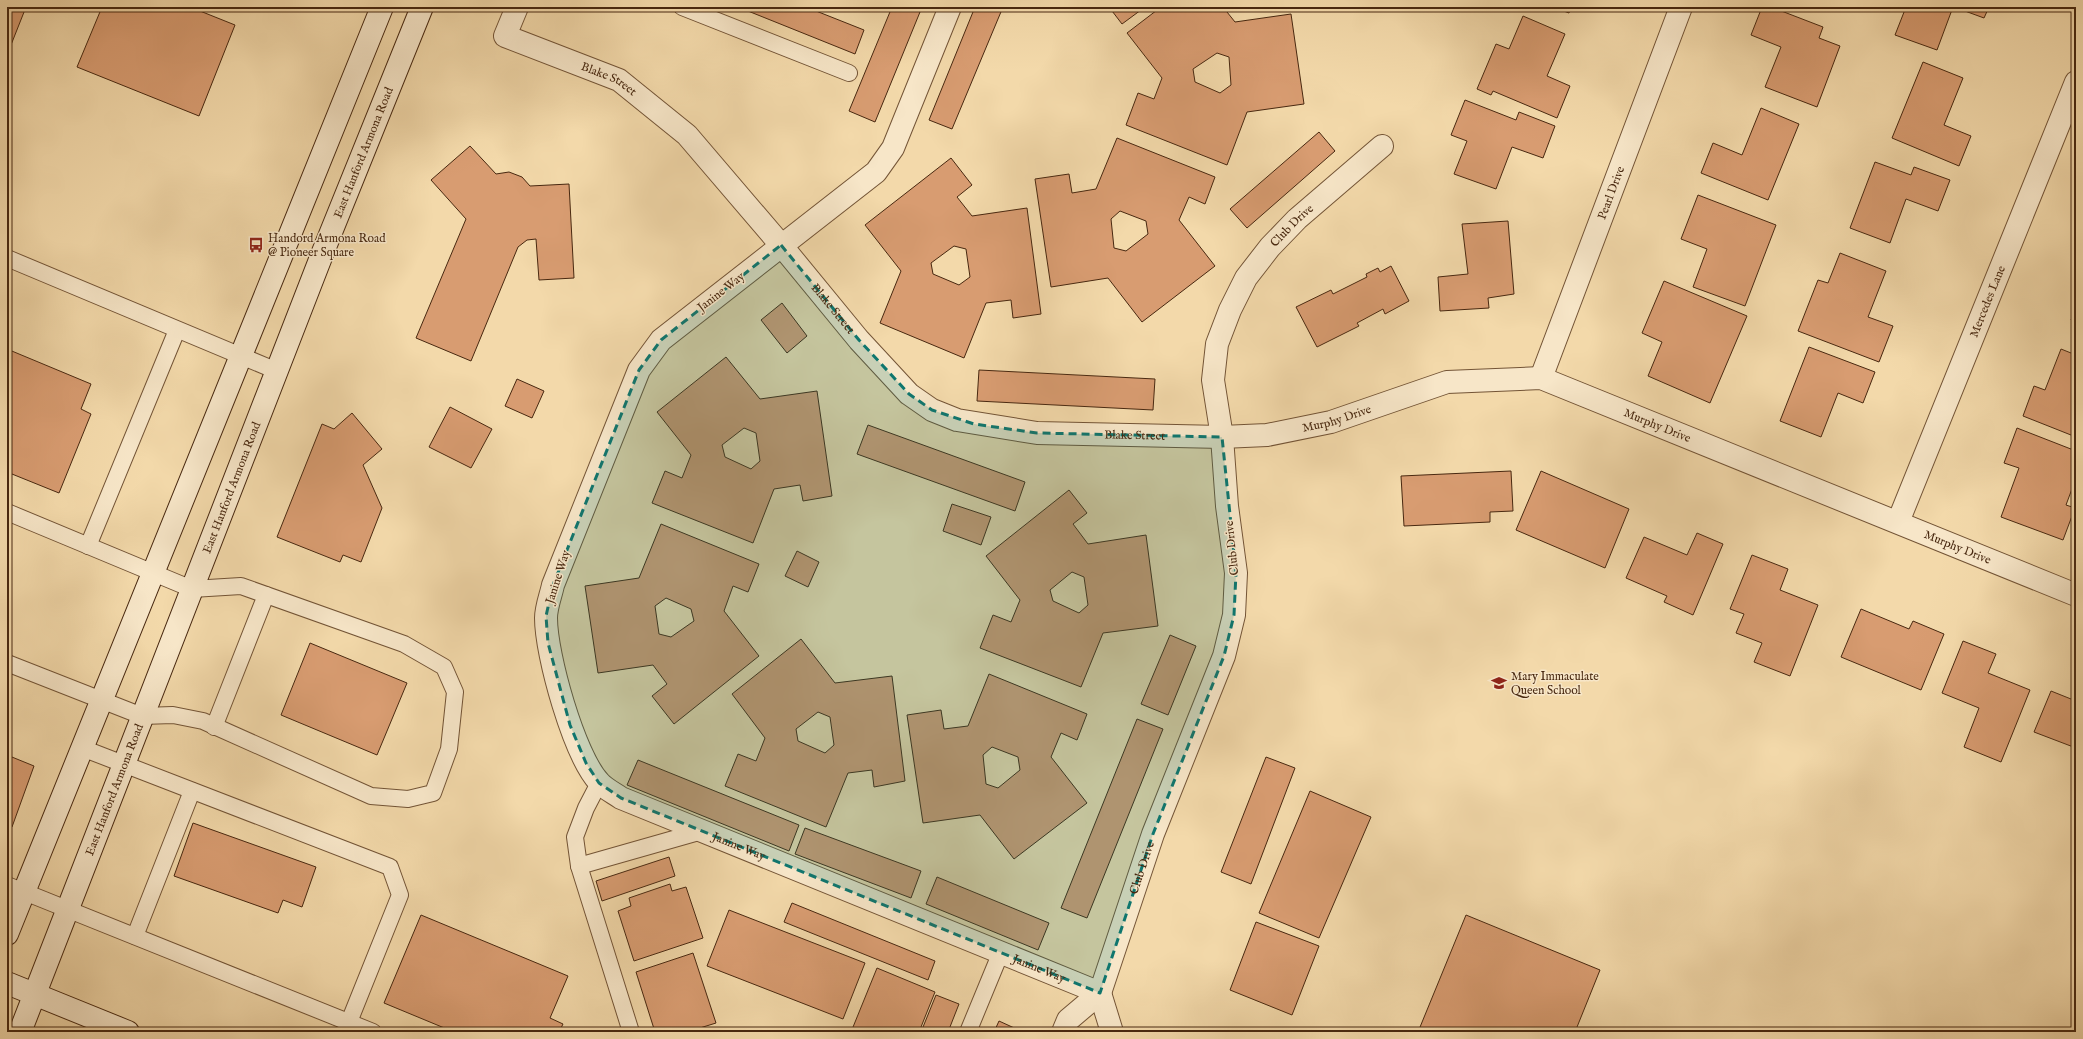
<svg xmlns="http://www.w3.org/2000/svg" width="2083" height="1039" viewBox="0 0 2083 1039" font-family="'IM FELL English',serif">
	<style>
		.building { fill: #d89c71; stroke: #482810; fill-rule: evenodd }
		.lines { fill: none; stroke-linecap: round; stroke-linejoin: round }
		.lane-casing { stroke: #735436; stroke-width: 18 }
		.street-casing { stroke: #735436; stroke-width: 24 }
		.secondary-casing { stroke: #482810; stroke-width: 24 }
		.lane { stroke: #f7e6c8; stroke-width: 16 }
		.street { stroke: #f7e6c8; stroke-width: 22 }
		.secondary { stroke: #f7e6c8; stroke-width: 22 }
		.marked { fill: #0f766e; fill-opacity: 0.2; stroke: #0f766e; stroke-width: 3; stroke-dasharray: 8 5; stroke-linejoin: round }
		.labels { text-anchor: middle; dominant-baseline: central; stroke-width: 3; stroke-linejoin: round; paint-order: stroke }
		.street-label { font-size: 12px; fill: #482810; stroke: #f7e6c8 }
		.poi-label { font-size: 12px; fill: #482810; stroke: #f7e6c8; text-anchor: start }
	</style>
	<rect width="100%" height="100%" fill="#f3d9aa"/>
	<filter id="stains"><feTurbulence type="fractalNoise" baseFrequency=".005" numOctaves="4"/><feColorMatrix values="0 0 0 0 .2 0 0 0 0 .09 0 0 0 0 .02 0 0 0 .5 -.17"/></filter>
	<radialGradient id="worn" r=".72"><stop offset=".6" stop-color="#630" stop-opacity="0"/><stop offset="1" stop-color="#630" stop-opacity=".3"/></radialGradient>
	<g class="building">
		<path d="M7,7h19l-19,48z"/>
		<path d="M102,7h88l45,18 -36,91 -122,-49z"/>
		<path d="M738,7h68l58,23 -9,24z"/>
		<path d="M892,7h16l12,5 -45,110 -26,-11z"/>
		<path d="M975,7h28l-51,122 -23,-9z"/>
		<path d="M1109,7h36l-23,17z"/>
		<path d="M1161,7h62l12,15 56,-8 13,90 -57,8 -20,53 -101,-40 12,-32 16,6 8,-21 -35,-45zM1217,53l12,4 2,28 -11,8 -25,-11 -2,-13z"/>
		<path d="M1553,7h18l-2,6z"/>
		<path d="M1762,7h9l52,20 -4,11 21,8 -23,61 -52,-20 16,-40 -30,-12z"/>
		<path d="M1906,7h47l-16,43 -42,-15z"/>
		<path d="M1954,7h35l-5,11z"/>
		<path d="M1523,16l42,18 -18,42 23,10 -13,32 -64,-27 -2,4 -14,-6 19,-45 13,5z"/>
		<path d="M1923,62l40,16 -19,47 27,11 -12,30 -67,-28z"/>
		<path d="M1465,100l51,20 3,-8 36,14 -12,32 -31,-11 -16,42 -42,-15 13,-33 -16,-6z"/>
		<path d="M1761,108l38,16 -31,76 -67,-27 12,-30 29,12z"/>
		<path d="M1319,132l16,19 -88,77 -17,-19z"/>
		<path d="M1117,138l98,39 -10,27 -16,-7 -10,23 36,46 -73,56 -34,-44 -57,9 -16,-108 34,-5 3,19 24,-4zM1120,211l26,10 2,13 -22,17 -12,-3 -3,-29z"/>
		<path d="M470,146l26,28 13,-2 13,5 8,9 39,-2 5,94 -35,2 -3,-41 -9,1 -9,7 -47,114 -55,-23 50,-119 -35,-39z"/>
		<path d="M951,158l21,27 -15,12 15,19 55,-8 14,106 -28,4 -2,-18 -25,3 -22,55 -84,-35 21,-52 -36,-46zM954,246l12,3 4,28 -11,8 -26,-11 -2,-11z"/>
		<path d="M1875,162l36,13 3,-8 36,13 -12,31 -32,-12 -16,44 -40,-15z"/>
		<path d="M1698,195l78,30 -31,81 -52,-19 14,-38 -26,-10z"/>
		<path d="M1508,221l6,73 -26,4 1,10 -49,3 -2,-34 30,-3 -6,-50z"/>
		<path d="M1840,253l46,18 -18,46 25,9 -14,36 -81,-31 20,-51 10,3z"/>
		<path d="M1391,266l18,35 -24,13 -2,-5 -26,14 2,3 -42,21 -21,-40 35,-17 2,4 34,-17 -1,-3 12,-6 2,4z"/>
		<path d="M1664,281l83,35 -37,87 -62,-27 14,-34 -20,-9z"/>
		<path d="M782,303l25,33 -20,17 -26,-33z"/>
		<path d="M2076,308v13l-5,-1z"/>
		<path d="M1809,347l66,25 -12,31 -25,-10 -17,44 -41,-16z"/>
		<path d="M7,349l84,35 -10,25 10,5 -32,79 -52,-21z"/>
		<path d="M2061,349l15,6v82l-53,-21 11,-30 11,4z"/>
		<path d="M726,357l34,42 57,-8 15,105 -29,5 -3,-16 -26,4 -21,54 -101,-40 13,-32 17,7 9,-23 -34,-43zM744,428l12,5 4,28 -9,8 -26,-12 -3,-12z"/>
		<path d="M979,370l176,9 -2,31 -176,-9z"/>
		<path d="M517,379l27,12 -12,27 -27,-12z"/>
		<path d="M450,407l42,22 -21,39 -42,-21z"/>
		<path d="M352,413l30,36 -19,16 19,43 -21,54 -18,-7 -3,7 -63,-25 45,-113 12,5z"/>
		<path d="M868,425l157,57 -10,29 -158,-57z"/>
		<path d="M2017,428l59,23v27l-10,27 9,3 -12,32 -62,-23 18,-49 -15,-5z"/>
		<path d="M1511,471l2,40 -23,1v10l-86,4 -3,-50z"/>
		<path d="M1541,471l88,38 -24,59 -89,-38z"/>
		<path d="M1069,490l18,23 -14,11 15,20 58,-9 12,91 -55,7 -22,54 -101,-39 13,-33 18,7 9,-22 -34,-44zM1072,572l12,5 4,28 -9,8 -26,-12 -3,-11z"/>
		<path d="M952,504l39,13 -10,28 -38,-14z"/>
		<path d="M661,524l98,40 -11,28 -15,-6 -9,25 35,45 -85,68 -22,-28 15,-12 -14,-19 -55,8 -13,-87 54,-8zM666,598l25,11 3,12 -23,16 -12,-3 -4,-28z"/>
		<path d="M1697,533l26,11 -30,71 -29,-13 3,-6 -41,-18 18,-41 43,18z"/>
		<path d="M797,551l22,11 -11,25 -23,-11z"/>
		<path d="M1752,555l36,14 -8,21 38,15 -28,71 -36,-14 8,-19 -26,-10 8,-19 -14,-5z"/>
		<path d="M1861,609l48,20 4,-8 31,13 -23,56 -80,-33z"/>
		<path d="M1170,635l26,11 -28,69 -27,-11z"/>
		<path d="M801,639l34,44 57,-7 13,105 -31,6 -2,-17 -24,3 -22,54 -101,-41 13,-32 18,7 9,-23 -33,-44zM818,712l12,5 4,28 -9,8 -27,-12 -2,-12z"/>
		<path d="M1963,641l33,13 -8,19 42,17 -29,72 -37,-15 15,-39 -37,-15z"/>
		<path d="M310,643l97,40 -30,72 -96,-40z"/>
		<path d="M989,674l98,40 -10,26 -16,-7 -10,24 36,46 -73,56 -34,-44 -57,8 -16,-108 34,-5 3,19 24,-3zM992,747l26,10 2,13 -22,18 -12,-4 -3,-29z"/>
		<path d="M2051,691l25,10v47l-42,-16z"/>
		<path d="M1137,719l26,10 -76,189 -26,-10z"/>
		<path d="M7,755l27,11 -22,61 -5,-1z"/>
		<path d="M1266,757l29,11 -44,116 -30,-12z"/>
		<path d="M638,760l161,65 -10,26 -162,-66z"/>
		<path d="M1310,791l61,26 -52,121 -60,-25z"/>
		<path d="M193,823l123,44 -14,40 -19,-7 -5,13 -104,-37z"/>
		<path d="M805,828l116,43 -10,27 -116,-44z"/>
		<path d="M669,857l6,19 -73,25 -6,-20z"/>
		<path d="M937,877l112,46 -11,27 -112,-46z"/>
		<path d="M670,884l2,7 14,-4 17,51 -69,23 -16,-50 13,-5 -2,-8z"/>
		<path d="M792,903l143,58 -7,19 -144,-58z"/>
		<path d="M729,910l136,53 -22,56 -136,-53z"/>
		<path d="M421,915l147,61 -18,42 13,6 -4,8h-105l-70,-29z"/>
		<path d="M1466,915l134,55 -25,62h-157z"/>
		<path d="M1256,922l63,24 -27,69 -62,-25z"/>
		<path d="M693,953l23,70 -29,9h-32l-19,-60z"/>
		<path d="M877,968l58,24 -16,40h-68z"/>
		<path d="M936,995l23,9 -11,28h-27z"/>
		<path d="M999,1021l24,11h-29z"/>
	</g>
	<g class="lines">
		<g class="lane-casing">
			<g id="lane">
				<path d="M682,7l167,66"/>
				<path d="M7,258l270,113"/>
				<path d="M7,512l185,77 49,-3 163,58 40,23 11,25 -6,57 -16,44 -25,6 -37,-3 -168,-75 -30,-6 -31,1 -135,-53"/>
				<path d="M88,546l89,-216"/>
				<path d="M214,727l52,-132"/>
				<path d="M82,748l308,119 10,28 -55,137"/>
				<path d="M599,783l-13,25 -11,29 4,29 52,166"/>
				<path d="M579,866l123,-35"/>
				<path d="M7,885l366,147"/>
				<path d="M135,936l57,-145"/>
				<path d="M968,1032l33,-80"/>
			</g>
		</g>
		<g class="street-casing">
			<g id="street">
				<path id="s1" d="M517,7l-12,29 114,44 68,55 94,110 78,95 50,54 23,16 25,10 80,13 185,4 45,-2 64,-13 116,-40 94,-4 535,217"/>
				<path id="s2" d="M950,7l-57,141 -17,24 -215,168 -22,30 -86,215c-2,10 -7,22 -7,33 0,37 28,137 53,164 6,7 15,11 22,16l479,195"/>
				<path id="s3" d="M1541,378l140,-371"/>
				<path id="s4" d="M1898,522l178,-440"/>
				<path d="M1100,993l12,39"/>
				<path id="s5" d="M1063,1032l5,-12 32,-27 53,-159 71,-178 10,-41 2,-42 -9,-67 -5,-69 -9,-57 4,-36 13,-34 16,-32 24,-31 27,-28 85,-73"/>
			</g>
		</g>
		<g class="secondary-casing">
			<g id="secondary">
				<path d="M7,934l375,-927"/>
				<path d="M7,983l121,49"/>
				<path id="s6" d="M20,1032l303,-780 99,-245"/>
			</g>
		</g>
		<use href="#lane" class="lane"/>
		<use href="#street" class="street"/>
		<use href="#secondary" class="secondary"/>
	</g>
	<path class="marked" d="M781,245l78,95 50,54 23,16 42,14 63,9 185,4 14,136 -2,42 -10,41 -71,178 -53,159 -479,-195 -22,-15 -13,-20 -16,-38 -22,-82 -2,-27 7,-31 86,-215 22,-30z"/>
	<defs>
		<g id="bus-bare" transform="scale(1.2)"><path d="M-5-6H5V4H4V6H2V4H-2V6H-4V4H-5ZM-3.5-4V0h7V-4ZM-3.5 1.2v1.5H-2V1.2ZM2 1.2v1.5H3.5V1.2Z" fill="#8f2418" stroke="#f7e6c8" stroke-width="2.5" paint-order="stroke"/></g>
		<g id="school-bare" transform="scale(1.2)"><path d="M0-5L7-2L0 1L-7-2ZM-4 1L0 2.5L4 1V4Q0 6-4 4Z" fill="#8f2418" stroke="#f7e6c8" stroke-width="2.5" paint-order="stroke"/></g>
	</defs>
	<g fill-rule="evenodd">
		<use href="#bus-bare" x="256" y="245"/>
		<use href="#school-bare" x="1499" y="683"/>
	</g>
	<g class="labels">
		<g class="street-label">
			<text stroke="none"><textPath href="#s1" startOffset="144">Blake Street</textPath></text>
			<text stroke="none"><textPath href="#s6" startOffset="944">East Hanford Armona Road</textPath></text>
			<text stroke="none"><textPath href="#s3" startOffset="198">Pearl Drive</textPath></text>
			<text stroke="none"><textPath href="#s5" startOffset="871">Club Drive</textPath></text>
			<text transform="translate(721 292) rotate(-38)">Janine Way</text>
			<text stroke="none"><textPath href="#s4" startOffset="238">Mercedes Lane</textPath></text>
			<text stroke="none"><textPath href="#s1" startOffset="468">Blake Street</textPath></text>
			<text stroke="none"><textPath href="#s1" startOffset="1020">Murphy Drive</textPath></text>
			<text stroke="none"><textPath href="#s1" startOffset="1356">Murphy Drive</textPath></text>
			<text stroke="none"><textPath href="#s1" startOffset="816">Blake Street</textPath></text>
			<text stroke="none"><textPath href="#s6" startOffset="584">East Hanford Armona Road</textPath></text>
			<text stroke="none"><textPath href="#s1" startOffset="1680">Murphy Drive</textPath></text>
			<text transform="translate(1232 548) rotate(-96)">Club Drive</text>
			<text transform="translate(558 577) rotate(-72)">Janine Way</text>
			<text stroke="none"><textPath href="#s6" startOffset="260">East Hanford Armona Road</textPath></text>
			<text stroke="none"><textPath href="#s2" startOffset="1086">Janine Way</textPath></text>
			<text stroke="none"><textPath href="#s5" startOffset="187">Club Drive</textPath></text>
			<text stroke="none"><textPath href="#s2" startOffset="1410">Janine Way</textPath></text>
		</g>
		<g class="poi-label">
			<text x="268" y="238">Handord Armona Road<tspan x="268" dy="14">@ Pioneer Square</tspan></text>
			<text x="1511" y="676">Mary Immaculate<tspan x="1511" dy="14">Queen School</tspan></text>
		</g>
	</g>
	<rect width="2083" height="1039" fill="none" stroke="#f3d9aa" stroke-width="24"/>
	<rect x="8" y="8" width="2067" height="1023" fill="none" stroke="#482810" stroke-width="2"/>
	<rect x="12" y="12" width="2059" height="1015" fill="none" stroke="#482810"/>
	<rect width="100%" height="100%" filter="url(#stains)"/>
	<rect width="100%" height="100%" fill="url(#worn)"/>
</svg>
